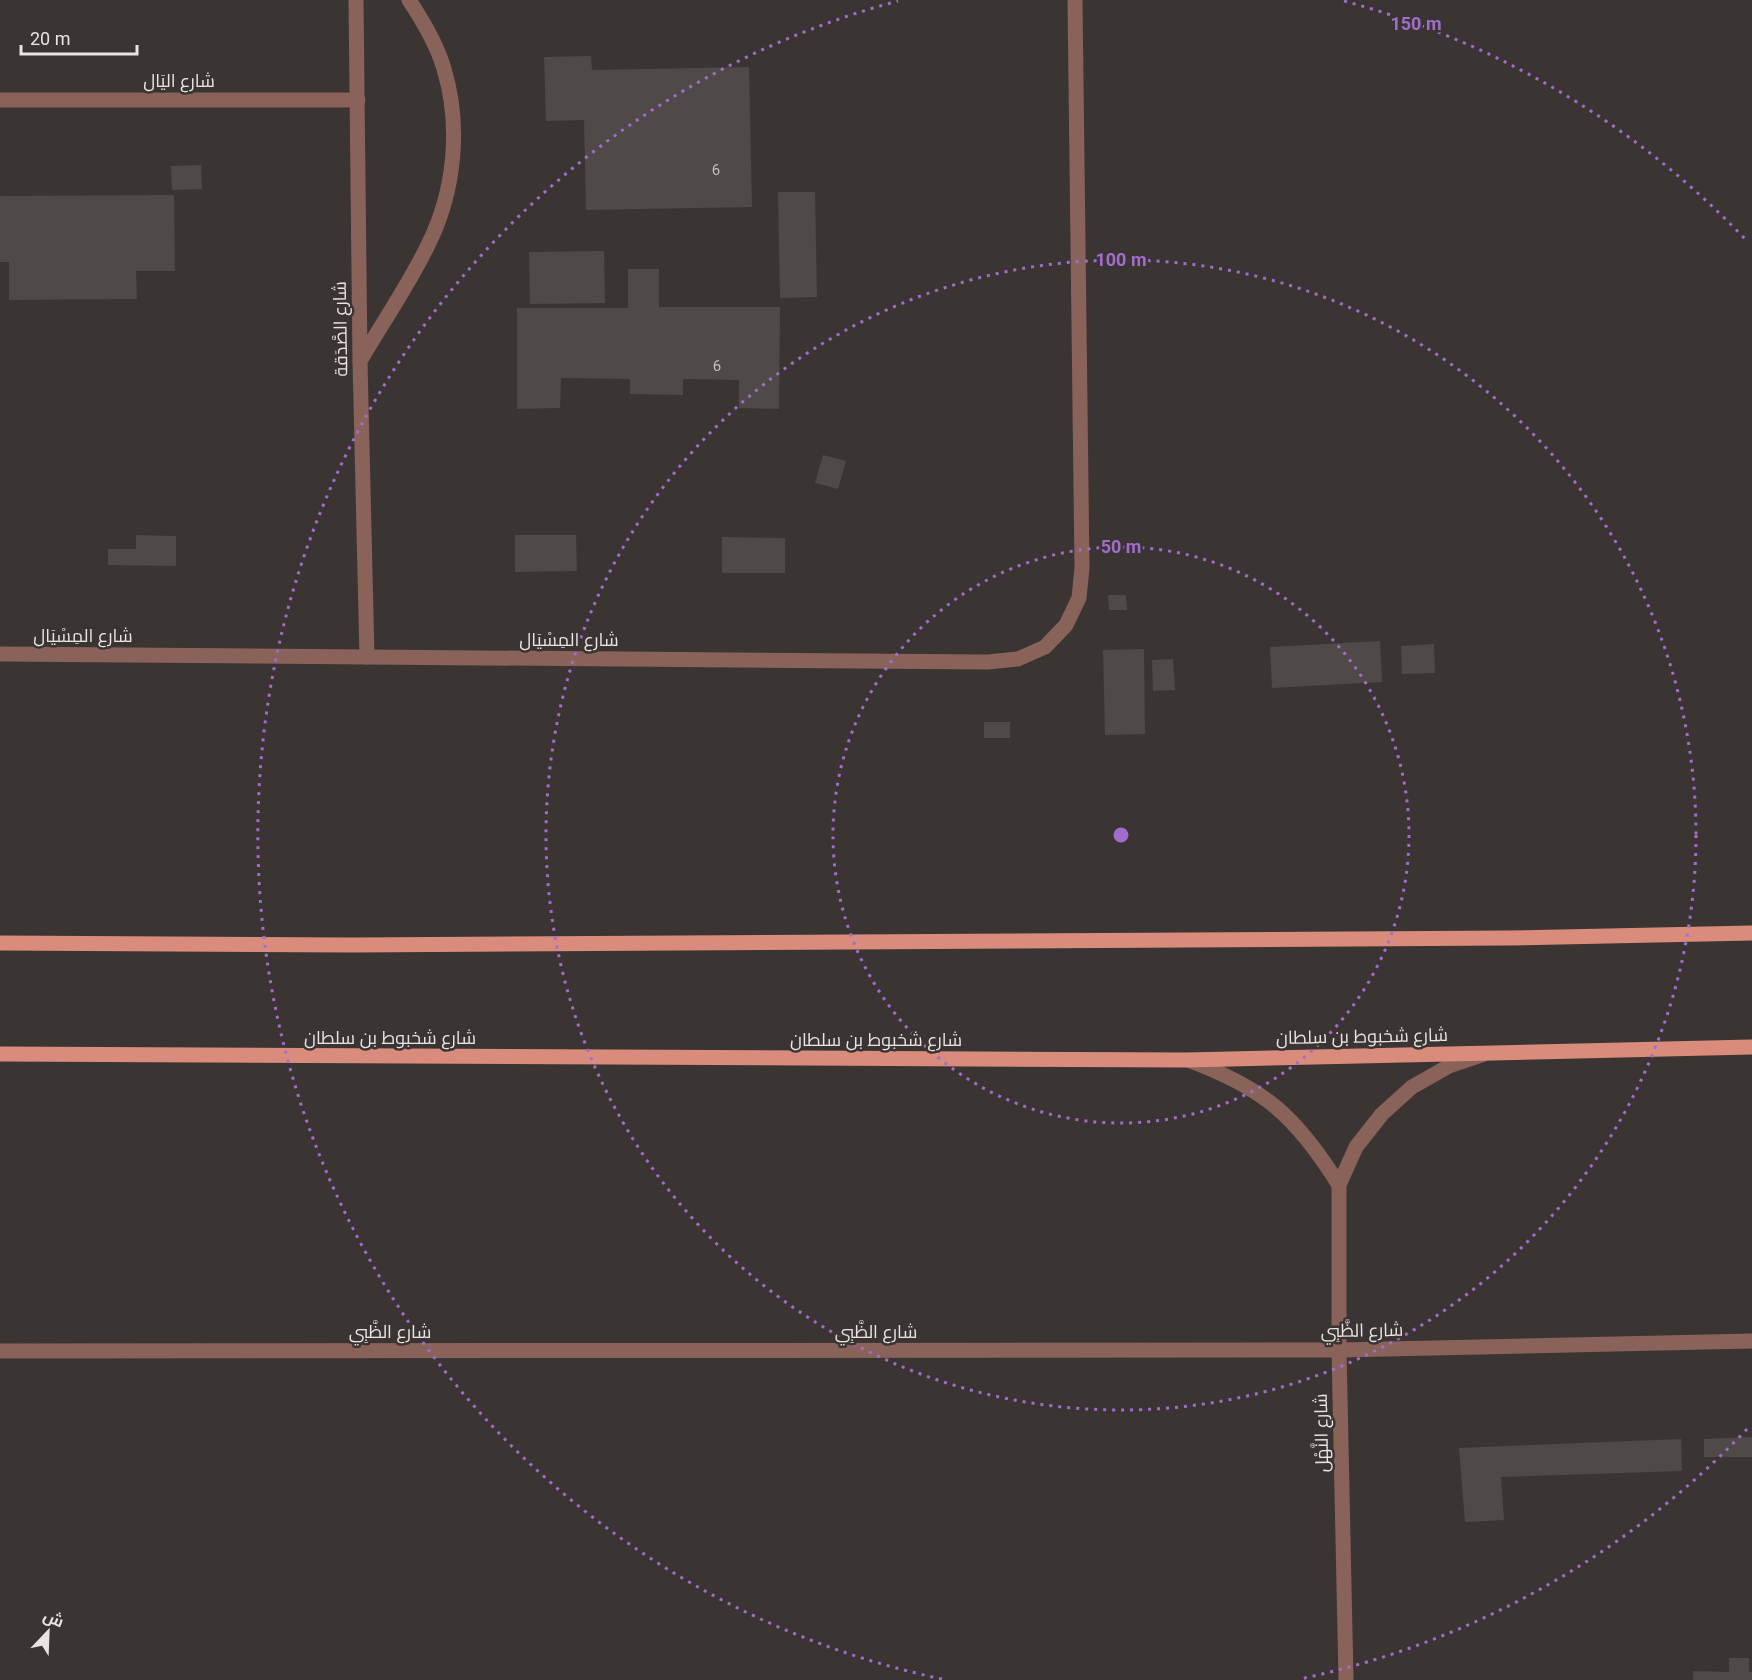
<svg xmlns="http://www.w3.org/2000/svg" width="1752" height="1680" viewBox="0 0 1752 1680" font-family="Roboto,Cairo,sans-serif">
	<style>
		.building { fill: #4f4a47 }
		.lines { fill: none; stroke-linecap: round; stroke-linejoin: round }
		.service { stroke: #89625a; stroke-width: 15 }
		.minor { stroke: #89625a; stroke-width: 15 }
		.primary { stroke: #d98c7c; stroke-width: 15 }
		.ring { fill: none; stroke: #a16ccc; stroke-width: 3; stroke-dasharray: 3 6 }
		.labels { text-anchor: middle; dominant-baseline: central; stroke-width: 5; stroke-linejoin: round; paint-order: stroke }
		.number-label { font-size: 15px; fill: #c2bebc }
		.street-label { font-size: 18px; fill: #e8e4e3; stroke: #3a3533 }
		.centre { fill: #a16ccc; stroke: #3a3533; stroke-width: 3 }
		.ring-label { font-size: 18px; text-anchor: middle; font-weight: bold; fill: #a16ccc; stroke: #3a3533; stroke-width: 5; stroke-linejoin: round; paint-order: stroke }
	</style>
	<rect width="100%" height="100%" fill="#3a3533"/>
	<g class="building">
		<path d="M591,56l1,14 157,-3 3,140 -166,3 -2,-90 -38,1 -2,-64z"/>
		<path d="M201,165l1,24 -30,1 -1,-24z"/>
		<path d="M778,192h37l2,105 -37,1z"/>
		<path d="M174,195l1,76h-39l1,28 -128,1v-38h-9v-66z"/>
		<path d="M604,251l1,52 -75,1 -1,-52z"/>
		<path d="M628,269h31v38h121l-1,102 -40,-1v-28l-56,-1v16l-53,-1v-15l-69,-1 -1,30 -43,1v-101h111z"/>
		<path d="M823,455l23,6 -8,28 -23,-6z"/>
		<path d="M136,535l40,1v30l-68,-1v-16h28z"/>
		<path d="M515,535h61l1,36 -62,1z"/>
		<path d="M722,537l63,1v35h-63z"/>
		<path d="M1108,595h18l1,15h-18z"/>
		<path d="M1380,641l2,41 -110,6 -2,-41z"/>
		<path d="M1434,644l1,29 -33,1 -1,-28z"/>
		<path d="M1144,649l1,85 -40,1 -2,-85z"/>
		<path d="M1173,659l2,31 -22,1 -1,-31z"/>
		<rect x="984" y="722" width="26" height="16"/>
		<path d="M1752,1437v20h-48v-18z"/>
		<path d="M1681,1439l1,32 -181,6 3,43 -39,2 -6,-74z"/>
		<path d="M1729,1658h20v14h3v8h-59v-9l36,1z"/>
	</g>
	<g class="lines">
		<path class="service" d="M360,361c23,-39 50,-78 69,-118 26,-53 32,-118 15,-174 -7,-25 -21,-48 -35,-69"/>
		<g class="minor">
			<path d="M356,0l4,361 7,296"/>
			<path d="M0,100h358"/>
			<path d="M0,654l988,8 30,-3 27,-12 21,-22 13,-27 3,-30 -7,-568"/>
			<path d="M1188,1060c76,28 108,56 151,125"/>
			<path d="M0,1351l1339,-1 413,-9"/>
			<path d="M1346,1680l-7,-330v-165l17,-38 26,-33 30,-27 37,-21 33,-11"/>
		</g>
		<g class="primary">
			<path d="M0,943l353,2 1155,-7 244,-5"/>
			<path d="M0,1054l1187,6 565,-13"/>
		</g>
	</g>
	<g class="ring">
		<circle cx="1121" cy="835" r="288"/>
		<circle cx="1121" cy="835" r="575"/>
		<path d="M1747 1429A863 863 0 0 1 1300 1679M942 1679A863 863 0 0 1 898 1M1344 1A863 863 0 0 1 1747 241"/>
	</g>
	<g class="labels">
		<g class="number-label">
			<text x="716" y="170">6</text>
			<text x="717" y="366">6</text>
		</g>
		<g class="street-label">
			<text x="179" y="80">شارع اليَال</text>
			<text transform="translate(340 329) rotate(-91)">شارع الصَّدَقة</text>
			<text x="83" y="635">شارع المِسْيَال</text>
			<text x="569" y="639">شارع المِسْيَال</text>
			<text transform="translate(1362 1036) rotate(-1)">شارع شخبوط بن سلطان</text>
			<text x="390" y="1037">شارع شخبوط بن سلطان</text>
			<text x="876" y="1039">شارع شخبوط بن سلطان</text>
			<text transform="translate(1362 1330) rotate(-1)">شارع الظَّبِي</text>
			<text x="390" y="1331">شارع الظَّبِي</text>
			<text x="876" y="1331">شارع الظَّبِي</text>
			<text transform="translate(1321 1433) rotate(-91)">شارع النَّهْل</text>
		</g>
	</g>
	<circle cx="1121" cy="835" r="9" class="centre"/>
	<g class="ring-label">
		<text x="1416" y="30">150 m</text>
		<text x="1121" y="266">100 m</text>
		<text x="1121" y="553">50 m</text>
	</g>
	<g transform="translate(48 1632) rotate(23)" stroke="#3a3533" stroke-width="4.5" paint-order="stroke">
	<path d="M0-4.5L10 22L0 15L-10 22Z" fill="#e8e4e3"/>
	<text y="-9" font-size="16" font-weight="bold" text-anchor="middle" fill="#e8e4e3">ش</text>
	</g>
	<path d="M21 45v9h116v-9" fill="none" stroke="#e8e4e3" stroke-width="3"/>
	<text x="30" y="45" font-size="18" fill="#e8e4e3" stroke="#3a3533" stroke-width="4.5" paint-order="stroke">20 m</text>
</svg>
